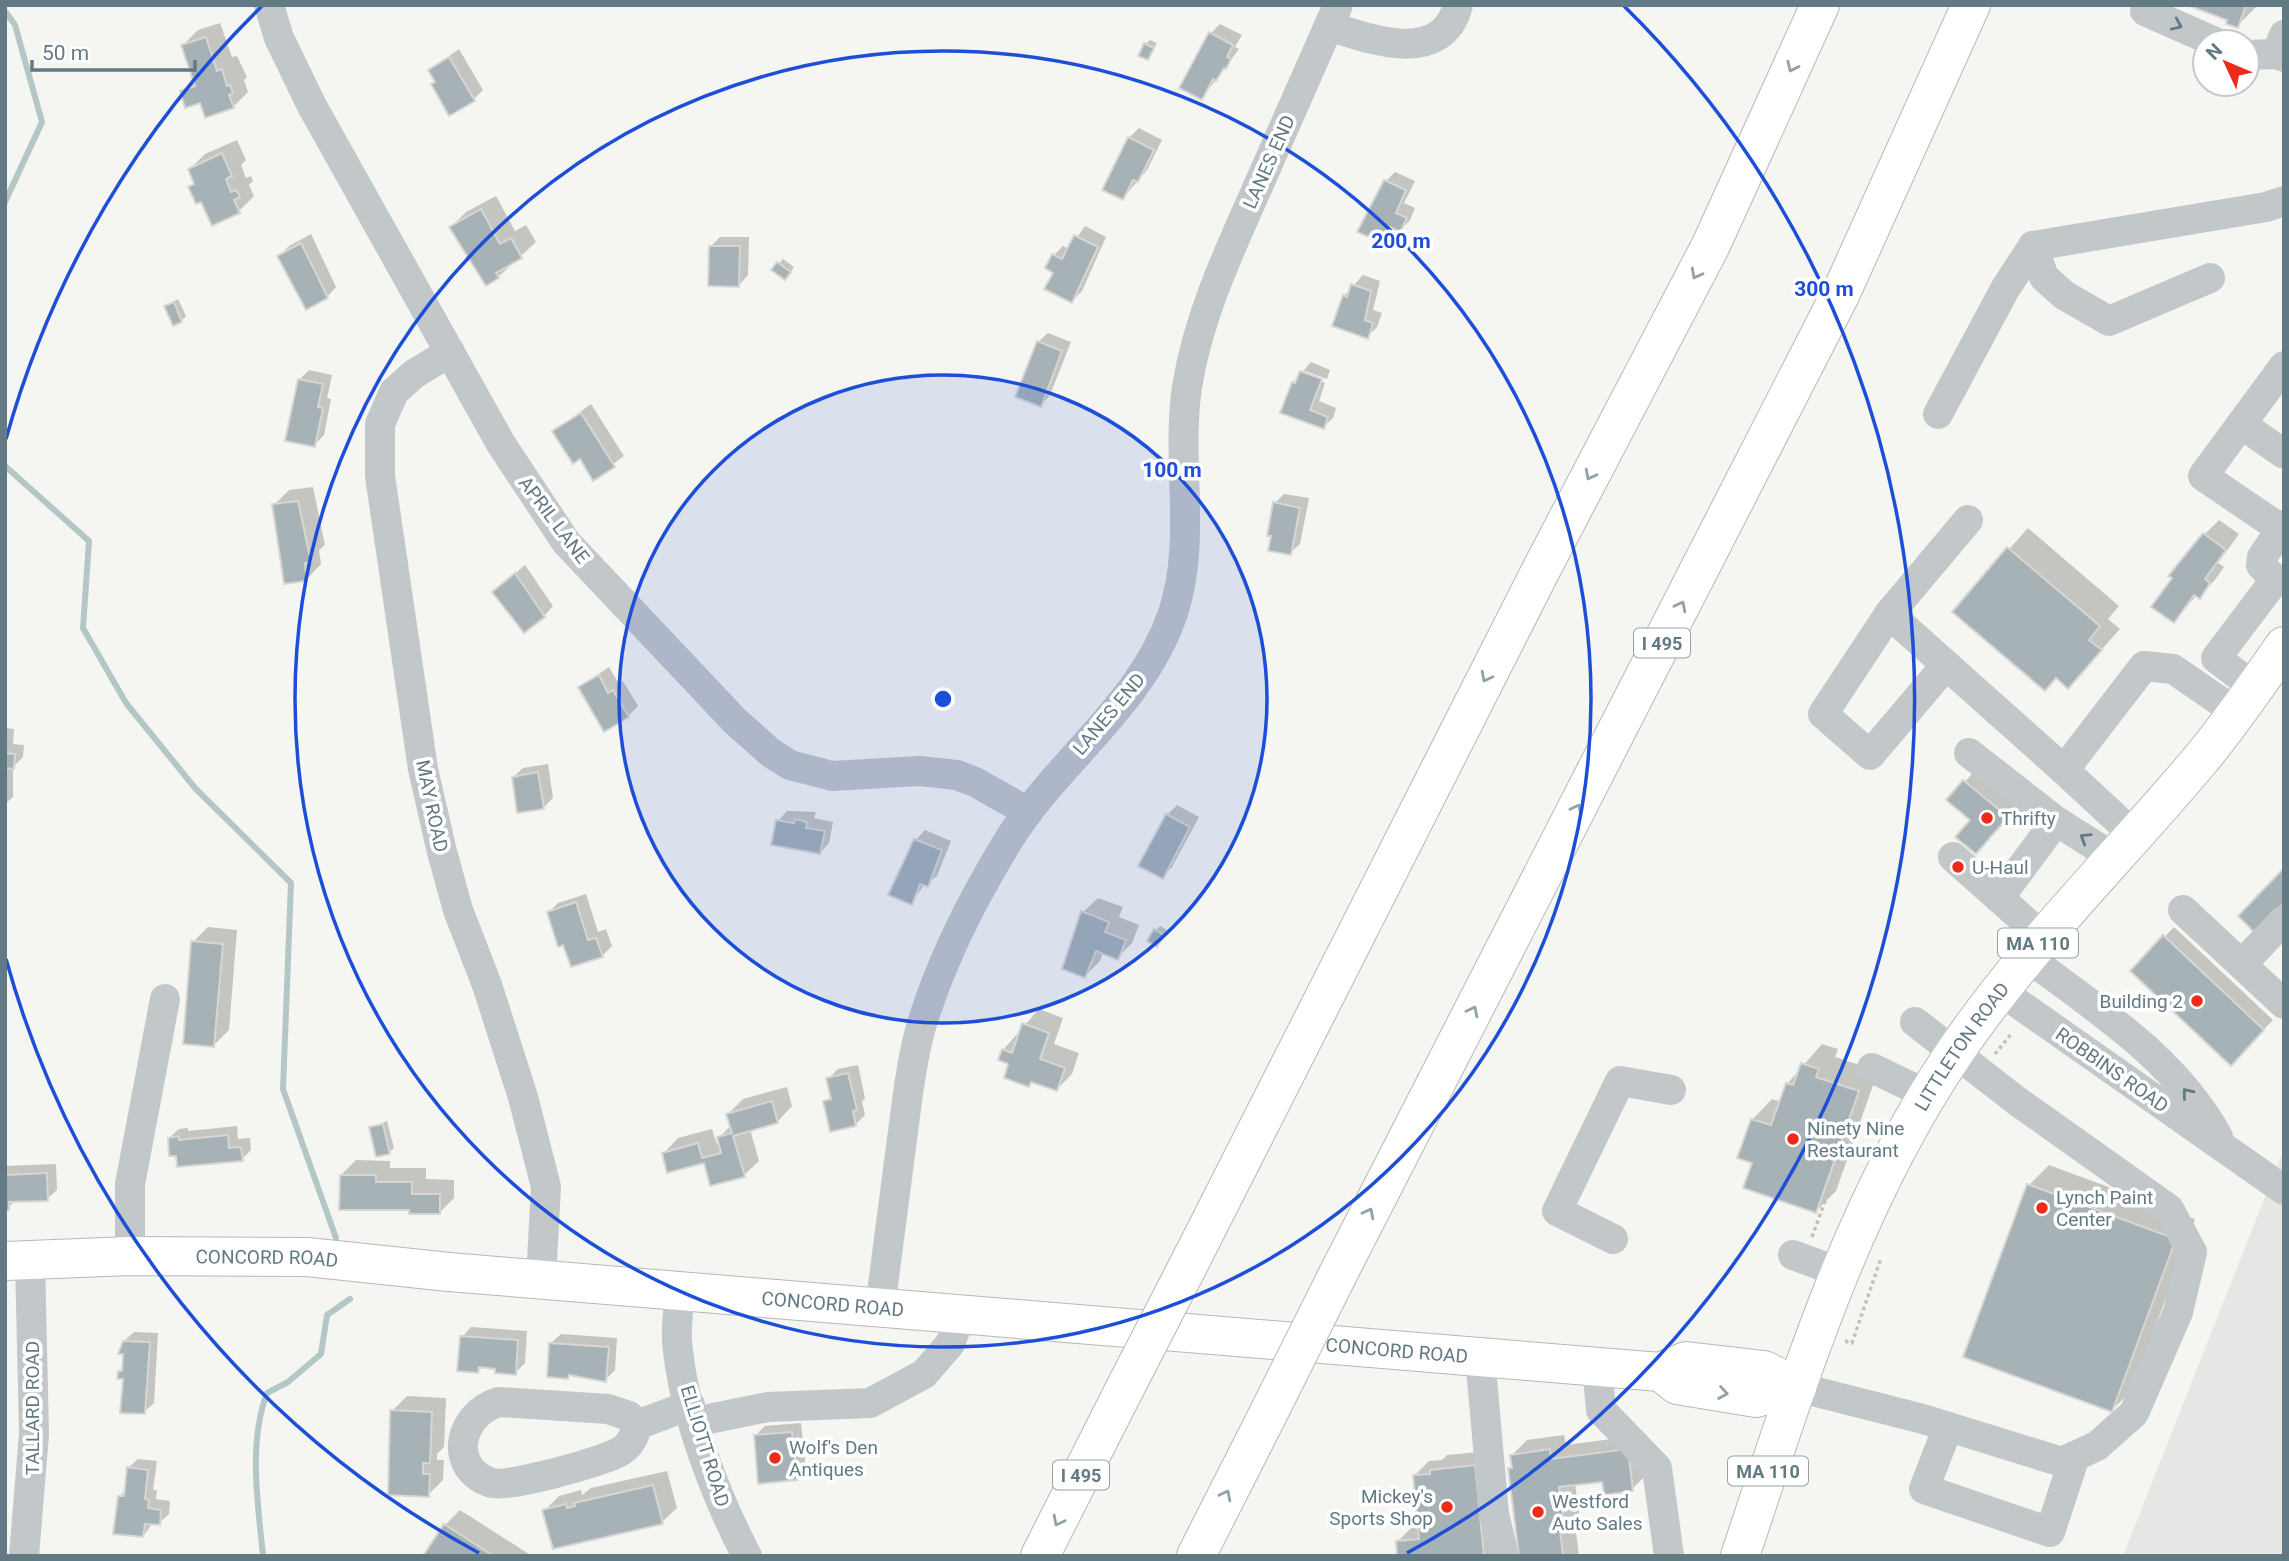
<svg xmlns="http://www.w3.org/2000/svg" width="2289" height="1561" viewBox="0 0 2289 1561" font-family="Roboto,sans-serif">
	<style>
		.built { fill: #e6e6e5 }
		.shadow { fill: #0003 }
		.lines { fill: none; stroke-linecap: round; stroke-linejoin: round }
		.stream { stroke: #b5c6c7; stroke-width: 6 }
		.building { fill: #a6b2b5; stroke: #d7d6d4; stroke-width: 2 }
		.major-casing { stroke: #b3b9bc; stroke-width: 40 }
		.highway-casing { stroke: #b4b9bb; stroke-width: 40 }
		.path { stroke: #bec0c2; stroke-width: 3.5; stroke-dasharray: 3.5 3.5; stroke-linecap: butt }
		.minor { stroke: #c2c7c9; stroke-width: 30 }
		.major { stroke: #fff; stroke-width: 38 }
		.highway { stroke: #fff; stroke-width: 38 }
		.highway-bridge-casing { stroke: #b4b9bb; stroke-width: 40; stroke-linecap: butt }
		.highway-bridge { stroke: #fff; stroke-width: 38 }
		.oneway { stroke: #627a84 }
		.oneway2 { stroke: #91a2a9 }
		.ring { fill: none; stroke: #1d4ed8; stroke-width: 3.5 }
		.poi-dot { fill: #ee2b19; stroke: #fff; stroke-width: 2.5 }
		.labels { text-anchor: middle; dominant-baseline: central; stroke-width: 7; stroke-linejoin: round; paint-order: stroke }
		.shield { fill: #fff; stroke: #91a2a9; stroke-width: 2 }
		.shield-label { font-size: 18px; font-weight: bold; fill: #627a84 }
		.street-label { font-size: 19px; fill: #627a84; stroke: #fff }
		.poi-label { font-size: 19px; fill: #627a84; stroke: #fff; text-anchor: start }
		.centre { fill: #1d4ed8; stroke: #fff; stroke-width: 3.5 }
		.ring-label { font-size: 21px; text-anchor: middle; font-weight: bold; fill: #1d4ed8; stroke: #fff; stroke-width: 7; stroke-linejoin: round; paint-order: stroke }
	</style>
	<rect width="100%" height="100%" fill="#f5f5f1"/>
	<path class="built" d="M2282,1154l2,402h-161z"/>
	<g class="shadow">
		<path d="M2192,5h66l-21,21 -8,-7z"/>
		<path d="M220,23l12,34 5,-1 10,21 -3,3 4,12 -15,15 -32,-6 -19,-9 13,-13 -12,-34 15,-15z"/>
		<path d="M1220,24l22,11 -7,12 4,2 -37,49 9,-65z"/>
		<path d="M1150,40l7,3 -9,15 -3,-14z"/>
		<path d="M459,49l24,41 -10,10 -43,-30z"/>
		<path d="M1139,128l23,12 -15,30 -24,28 6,-60z"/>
		<path d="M237,140l9,20 -5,5 5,13 5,-2 2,5 -4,4 5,11 -15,15 -37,-12 -12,-12 5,-5 -5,-13 15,-15z"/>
		<path d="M1395,172l20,9 -11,22 11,5 -5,12 -10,10 -6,-3 -12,14 4,-60z"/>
		<path d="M496,196l19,35 11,-6 10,17 -38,35 -47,-50 15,-15z"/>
		<path d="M1085,226l21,11 -24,54 -10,10 -17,-29 -1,-17 9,-9 6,3z"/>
		<path d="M311,234l25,53 -9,10 -48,-41 10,-10z"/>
		<path d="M720,237h29l-1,38 -9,10 -28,-39z"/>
		<path d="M783,259l11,8 -5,7 -16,-4z"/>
		<path d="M1363,275l17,6 -7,29 9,3 -5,14 -10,10 -23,-41z"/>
		<path d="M178,299l8,17 -5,5 -15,-15z"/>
		<path d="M1048,333l23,9 -21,53 -9,10 -3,-63z"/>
		<path d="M1311,362l19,8 -3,9 -22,-8 -3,3 23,9 -6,18 17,7 -3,10 -10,9 -41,-15 11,-29z"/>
		<path d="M309,370l23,5 -5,23 4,1 -7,36 -10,10 -15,-65z"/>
		<path d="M591,404l33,52 -30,22 -14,-21 -26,-26z"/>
		<path d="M313,487l12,58 -6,5 2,14 -14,15 -33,-74 15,-15z"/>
		<path d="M1284,494l25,4 -9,46 -10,9 -15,-50z"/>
		<path d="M2219,520l20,14 -21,29 6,4 -10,14 -15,15 -2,-1 -23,26 30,-86z"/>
		<path d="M2028,528l91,78 -11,13 12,10 -52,58 -114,-76z"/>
		<path d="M525,565l28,41 -9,10 -50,-24z"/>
		<path d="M609,667l10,17 4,-3 15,25 -10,10 -48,-29z"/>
		<path d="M5,728l9,1 -1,15 11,1 -1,12 -10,10v30l-8,7z"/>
		<path d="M548,764l5,34 -10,10 -30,-31 10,-9z"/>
		<path d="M1979,766l42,35 -45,51 -4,-32 -23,-20z"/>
		<path d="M1177,805l22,12 -27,50 -9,10 4,-62z"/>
		<path d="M787,811l29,1 -2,6 19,4 -4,21 -9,10 -42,-32z"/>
		<path d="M925,830l26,11 -14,35 -12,8 -14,19 5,-63z"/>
		<path d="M586,894l12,38 8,-3 6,17 -10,10 -37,-13 -16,-31 9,-9z"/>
		<path d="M1098,898l25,9 -4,10 20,8 -7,18 -15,15 -14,-6 -3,9 -15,15 -2,-64z"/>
		<path d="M1160,926l7,4 -10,15 -1,-15z"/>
		<path d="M208,927l29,3 -8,100 -15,15 -21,-103z"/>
		<path d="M2174,927l99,93 -42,43 -99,-92z"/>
		<path d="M1039,1009l24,9 -9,26 25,9 -7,21 -15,15 -24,-8 -4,4 -26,-35z"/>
		<path d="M1822,1044l16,5 -3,8 43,14 -42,120 -20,20 -62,-49 -15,-5 14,-38 19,-20 9,3 6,-18z"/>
		<path d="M858,1065l7,33 -3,4 3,13 -10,10 -30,-23 7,-7 -4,-16 10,-10z"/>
		<path d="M787,1087l5,19 -14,15 -28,8 9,32 -15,14 -39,-14 -41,-8 14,-15 34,-9 5,15 3,-1 -1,-5 12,-13 -3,-11 15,-15z"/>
		<path d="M387,1121l7,27 -5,4 -18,-24z"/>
		<path d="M237,1126l1,13 12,-1 1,12 -9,9 -65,-5 -8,-16 10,-9 9,-1v3z"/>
		<path d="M356,1160l34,1v7h36v11l28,1v18l-15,15 -28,-4 -70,-34z"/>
		<path d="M56,1164l1,26 -10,9 -30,1 -12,9v-43z"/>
		<path d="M2049,1165l146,54 -63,171 -20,20 -83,-225z"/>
		<path d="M471,1327l56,4 -2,32 -10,10 -32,-7 -5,5 -16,-34z"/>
		<path d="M134,1332l24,1 -4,70 -10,9 -25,-40 5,-5v-26z"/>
		<path d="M561,1334l56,4 -2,32 -10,10 -18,-2v-3l-36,-32z"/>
		<path d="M407,1396l39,2 -2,49 -7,7v6h7l-1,20 -15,15 -36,-84z"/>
		<path d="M801,1423l5,46 -10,10 -41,-43 10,-10z"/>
		<path d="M1564,1435l2,10 76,-10 5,39 -15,15 -29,-9 -28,3 4,30 -5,4 5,39h-58l-12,-87 4,-4 -1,-10 15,-15z"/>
		<path d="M1489,1451l10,105h-100l-2,-14 15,-15 7,-1 -5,-50 15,-15 13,-1 5,-5z"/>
		<path d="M138,1459l19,2 -4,29h4l-1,9 14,2 -1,13 -10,9h-6l-10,13 -24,-39 7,-7 2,-22z"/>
		<path d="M667,1471l10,37 -15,14 -118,-11 15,-15 22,-6 1,5 9,-7z"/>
		<path d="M460,1510l69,44 -1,2h-102l19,-31z"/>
	</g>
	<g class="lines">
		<g class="stream">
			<path d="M5,11l10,14 27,97 -37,80"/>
			<path d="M5,466l84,75 -6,87 43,75 69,85 96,95 -8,206 53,149"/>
			<path d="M263,1556c-5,-52 -15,-113 4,-163l21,-11 33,-28 6,-39 23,-16"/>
		</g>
	</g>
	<g class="building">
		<path d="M2187,5h59l-8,23 -12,-4 1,-4z"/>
		<path d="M1209,32l24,13 -6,12 4,2 -5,10 -2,-1 -8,13 -3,-2 -11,21 -23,-12z"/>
		<path d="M206,37l11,34 5,-2 5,17 3,-1 3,8 -4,2 5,13 -29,10 -5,-15 -15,5 -5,-17 15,-5 -14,-41z"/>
		<path d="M1144,43l10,5 -6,12 -10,-4z"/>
		<path d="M449,57l26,44 -26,15 -18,-32 4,-2 -7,-12z"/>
		<path d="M1128,137l26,13 -16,32 -5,-2 -10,20 -21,-10z"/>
		<path d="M222,153l10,23 -6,3 5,13 5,-2 4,7 -6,3 6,13 -28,13 -11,-24 -5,2 -8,-17 6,-3 -6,-15z"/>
		<path d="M1384,180l22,10 -10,23 11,5 -7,14 -10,-5 -7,16 -26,-11z"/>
		<path d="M481,209l19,35 11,-6 11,20 -26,15 3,5 -13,8 -37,-59z"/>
		<path d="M1074,235l24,12 -26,56 -28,-14 9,-16 -8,-5 7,-14 10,5z"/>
		<path d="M301,243l27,55 -22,12 -29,-54z"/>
		<path d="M709,246h31l-1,41 -31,-1z"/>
		<path d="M777,262l14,10 -6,8 -14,-10z"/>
		<path d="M1351,284l20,7 -6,29 8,3 -5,16 -36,-13 11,-31 4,2z"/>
		<path d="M174,302l8,20 -9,4 -9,-20z"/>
		<path d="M1037,341l25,10 -21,56 -26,-10z"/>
		<path d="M1300,371l22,8 -12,31 18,7 -4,12 -44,-16 12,-31 3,1z"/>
		<path d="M298,379l25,5 -5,23 5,1 -8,39 -30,-6z"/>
		<path d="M581,413l34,54 -22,14 -13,-22 -7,5 -21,-33z"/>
		<path d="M298,501l13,61 -6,1 2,18 -23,3 -12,-80z"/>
		<path d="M1273,502l27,6 -9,47 -23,-4 3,-15h-4z"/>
		<path d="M2203,533l23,17 -21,29 5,4 -10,16 -6,-4 -20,28 -23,-16 21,-29 -4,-2z"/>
		<path d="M2007,547l93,79 -11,14 13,10 -34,39 -12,-11 -11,13 -93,-79z"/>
		<path d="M515,573l30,44 -21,16 -32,-41z"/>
		<path d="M599,675l9,18 5,-3 16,27 -25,15 -26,-45z"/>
		<path d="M5,753l10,1 -1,15 -9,-1z"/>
		<path d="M538,772l6,37 -27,4 -5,-36z"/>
		<path d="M1963,780l45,37 -32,37 -21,-17 15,-17 -24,-20z"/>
		<path d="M1166,814l24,13 -27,52 -25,-13z"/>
		<path d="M795,819l12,3 -1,6 19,3 -5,23 -49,-9 5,-25 18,3z"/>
		<path d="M914,839l28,11 -14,37 -8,-3 -8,21 -24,-10z"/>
		<path d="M2284,868v35l-29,30 -17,-17z"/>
		<path d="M576,902l12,38 8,-2 7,19 -32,10 -8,-22 -5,2 -11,-35z"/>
		<path d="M1081,911l28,11 -4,10 21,8 -8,20 -22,-9 -11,27 -23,-9z"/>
		<path d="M1154,929l10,6 -7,12 -10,-6z"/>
		<path d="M2163,935l101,95 -33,36 -101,-95z"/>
		<path d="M191,941l32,3 -9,103 -31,-3z"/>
		<path d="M1022,1023l27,10 -9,26 25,9 -8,23 -26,-9 -2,5 -25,-9 4,-14 -10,-4 4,-11 10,4z"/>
		<path d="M1801,1063l18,6 -3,8 43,14 -43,122 -73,-25 9,-25 -15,-5 14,-39 20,6 15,-42 7,2z"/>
		<path d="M848,1073l9,37 -4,1 3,15 -26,6 -7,-31 8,-2 -5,-21z"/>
		<path d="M772,1101l6,22 -45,13 12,41 -35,9 -6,-23 -37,10 -5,-20 36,-10 4,15 19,-5 -4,-16 15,-4 -6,-19z"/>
		<path d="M383,1124l7,30 -14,3 -7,-30z"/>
		<path d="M228,1135l1,13 12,-1 2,14 -66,6 -1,-11h-7l-1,-18 11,-2v4z"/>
		<path d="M47,1173l1,28 -39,1v8l-4,1v-36z"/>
		<path d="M340,1175h36v7h36v12h28v20h-31v-4h-70z"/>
		<path d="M2027,1184l149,55 -64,173 -149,-55z"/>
		<path d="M460,1336l58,4 -2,35 -21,-2v-4l-16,-2 -1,6 -21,-2z"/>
		<path d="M123,1341l27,1 -5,72 -25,-1 3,-34h-6l1,-8h4l1,-17h-5z"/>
		<path d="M549,1343l60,4 -3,35 -37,-7 -1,4 -21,-2z"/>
		<path d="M390,1410l42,2 -2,51h-7v11h7l-1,23 -41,-2z"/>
		<path d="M792,1432l5,48 -39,4 -4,-49z"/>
		<path d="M1550,1449l1,10 77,-10 5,42 -29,4 -2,-13 -43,5 6,43h-5l3,26h-44l-11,-88h4l-2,-13z"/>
		<path d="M1475,1465l9,91h-87l-1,-15 23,-2 -6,-64 17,-1v-4z"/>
		<path d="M127,1467l21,3 -3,29 4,1 -1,8 13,2 -1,15 -15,-1 -2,13 -30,-3 5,-38h6z"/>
		<path d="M653,1485l10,39 -110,25 -11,-39 24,-6 1,4 8,-2 -1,-3z"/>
		<path d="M444,1524l49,32h-70z"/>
	</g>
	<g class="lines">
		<g class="major-casing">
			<g id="major">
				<path id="s1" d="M5,1261l125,-5 177,1 142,15 1211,100 26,-11 78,9 33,17"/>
				<path d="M1662,1373l15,12 79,13 41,-11"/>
				<path id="s2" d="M1740,1556c58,-173 111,-351 215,-504 72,-106 164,-195 246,-293 30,-36 56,-74 83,-113"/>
			</g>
		</g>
		<g class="highway-casing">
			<g id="highway">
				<path d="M1192,1258l350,-690 169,-323 109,-240"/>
				<path d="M1338,1274l503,-981 130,-288"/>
				<path d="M1040,1556l82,-162"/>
				<path d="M1196,1556l70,-138"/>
			</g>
		</g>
		<g class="path">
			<path d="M1995,1054l17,-21"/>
			<path d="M1812,1237l52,-144"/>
			<path d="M1845,1341l7,2 29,-85"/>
		</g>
		<g class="minor">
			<path d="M269,5l10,33 33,68 189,338 65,98 169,179 36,32 19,12 42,11 87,-5 38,4 18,7 53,30"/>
			<path d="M2147,5l-2,6 70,31"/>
			<path d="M1329,26c40,13 113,41 129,-21"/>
			<path d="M2284,35l-8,19 8,3"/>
			<path d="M2247,55l29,-1"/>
			<path d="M2210,278l-101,43 -45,-26 -20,-18 -11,-31 233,-39 18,-6"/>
			<path d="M450,352l-36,22 -20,18 -14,32v52l43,293 19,83 16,58 29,75 36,112 23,90 -5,92"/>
			<path d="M1938,414l67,-125 28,-43"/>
			<path d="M2241,424l43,30"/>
			<path d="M1968,520l-79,94 175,156"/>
			<path d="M2281,529l-78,-53 81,-110"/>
			<path d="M1889,614l-66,100 47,41 76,-90"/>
			<path d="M2255,688l-39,-30 59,-78 -14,-15 1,-8 22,-32"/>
			<path d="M1969,753l87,68 57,36"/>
			<path d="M2134,835l-70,-65 80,-104 29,3 64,44"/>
			<path d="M1953,857l90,80"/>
			<path d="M1999,898l57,-77"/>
			<path d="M2183,910l101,94"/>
			<path d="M2026,956c70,53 149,102 192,181"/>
			<path d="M2242,964l42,-44"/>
			<path d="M1999,990l285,200"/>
			<path d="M1872,1068l56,27"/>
			<path d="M1613,1239l-56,-28 63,-130 51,9"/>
			<path d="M1793,1255l46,17"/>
			<path d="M130,1256v-72l35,-185"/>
			<path d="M680,1291c-1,16 -4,33 -3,49 5,69 38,155 70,216"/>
			<path d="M880,1308c7,-56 15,-113 22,-169 5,-37 9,-76 19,-112 19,-64 52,-129 87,-186 50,-81 134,-136 165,-228 24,-73 3,-151 14,-226 11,-69 40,-131 68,-194 27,-62 55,-125 83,-188"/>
			<path d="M1480,1357l14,157 10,42"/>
			<path d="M1597,1366l4,44 56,58 12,88"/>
			<path d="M1797,1387l126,32 139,43 35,-16 37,-33 44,-101 14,-60 -23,-43 -152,-108 -102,-79"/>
			<path d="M694,1422l74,-15 102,-4 54,-29 26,-30 11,-29"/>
			<path d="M637,1425c-2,11 -7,20 -16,26 -16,10 -113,37 -129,32 -45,-14 -34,-69 7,-81l109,7 21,7 8,9 53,-20"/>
			<path d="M1948,1427l-24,62 126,43 25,-76"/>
			<path d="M24,1556l10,-122 -4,-174"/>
		</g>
		<use href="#major" class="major"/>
		<use href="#highway" class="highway"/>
		<g class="highway-bridge-casing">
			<g id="highway-bridge">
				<path d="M1122,1394l70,-136"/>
				<path d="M1266,1418l72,-144"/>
			</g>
		</g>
		<use href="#highway-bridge" class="highway-bridge"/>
	</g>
	<defs><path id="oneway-chevron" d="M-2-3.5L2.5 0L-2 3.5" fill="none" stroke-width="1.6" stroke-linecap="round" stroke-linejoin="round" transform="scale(1.75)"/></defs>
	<g class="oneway">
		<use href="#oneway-chevron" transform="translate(2177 25) rotate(24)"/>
		<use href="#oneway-chevron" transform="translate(2085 838) rotate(-148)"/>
		<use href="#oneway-chevron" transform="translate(2187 1093) rotate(-129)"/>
	</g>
	<g class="oneway2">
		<use href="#oneway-chevron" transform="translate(1792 67) rotate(115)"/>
		<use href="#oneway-chevron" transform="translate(1696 274) rotate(118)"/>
		<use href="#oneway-chevron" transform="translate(1590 475) rotate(118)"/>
		<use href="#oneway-chevron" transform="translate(1681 606) rotate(-63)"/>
		<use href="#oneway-chevron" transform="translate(1486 677) rotate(117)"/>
		<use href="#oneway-chevron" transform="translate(1577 809) rotate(-63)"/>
		<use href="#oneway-chevron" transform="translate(1473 1011) rotate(-63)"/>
		<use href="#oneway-chevron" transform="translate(1369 1213) rotate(-63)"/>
		<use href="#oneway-chevron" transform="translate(1723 1393) rotate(9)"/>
		<use href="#oneway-chevron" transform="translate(1226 1495) rotate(-63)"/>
		<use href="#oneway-chevron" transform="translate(1058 1521) rotate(117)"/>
	</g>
	<circle cx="943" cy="699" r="324" fill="#1d4ed8" fill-opacity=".12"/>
	<g class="ring">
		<circle cx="943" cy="699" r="324"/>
		<circle cx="943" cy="699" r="648"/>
		<path d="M479 1553A972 972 0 0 1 6 959M6 439A972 972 0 0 1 262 6M1624 6A972 972 0 0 1 1407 1553"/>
	</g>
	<g class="poi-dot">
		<circle cx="1987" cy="818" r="7"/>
		<circle cx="1958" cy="867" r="7"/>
		<circle cx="2197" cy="1001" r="7"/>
		<circle cx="1793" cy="1139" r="7"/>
		<circle cx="2042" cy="1208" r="7"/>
		<circle cx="775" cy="1458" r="7"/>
		<circle cx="1447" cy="1507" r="7"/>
		<circle cx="1538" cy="1512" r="7"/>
	</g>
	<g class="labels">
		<g class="shield">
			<rect x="1634" y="628.5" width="56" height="29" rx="5"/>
			<rect x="1998" y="928.5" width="80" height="29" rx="5"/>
			<rect x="1728" y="1456.5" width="80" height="29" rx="5"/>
			<rect x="1053" y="1460.5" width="56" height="29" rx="5"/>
		</g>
		<g class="shield-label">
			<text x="1662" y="643">I 495</text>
			<text x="2038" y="943">MA 110</text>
			<text x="1768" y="1471">MA 110</text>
			<text x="1081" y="1475">I 495</text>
		</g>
		<g class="street-label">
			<text transform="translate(1269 162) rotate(-66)">LANES END</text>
			<text transform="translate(554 520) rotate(53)">APRIL LANE</text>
			<text transform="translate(1109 714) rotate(-50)">LANES END</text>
			<text transform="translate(432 806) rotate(78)">MAY ROAD</text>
			<text stroke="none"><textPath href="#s2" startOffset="558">LITTLETON ROAD</textPath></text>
			<text transform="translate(2112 1070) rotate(35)">ROBBINS ROAD</text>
			<text stroke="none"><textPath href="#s1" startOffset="262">CONCORD ROAD</textPath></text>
			<text stroke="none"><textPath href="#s1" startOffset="830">CONCORD ROAD</textPath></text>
			<text stroke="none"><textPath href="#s1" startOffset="1396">CONCORD ROAD</textPath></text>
			<text transform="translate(32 1408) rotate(-90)">TALLARD ROAD</text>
			<text transform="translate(705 1446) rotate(73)">ELLIOTT ROAD</text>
		</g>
		<g class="poi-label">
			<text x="2001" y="818">Thrifty</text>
			<text x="1972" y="867">U-Haul</text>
			<text x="2183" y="1001" text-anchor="end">Building 2</text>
			<text x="1807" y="1128">Ninety Nine<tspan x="1807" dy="22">Restaurant</tspan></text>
			<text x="2056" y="1197">Lynch Paint<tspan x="2056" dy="22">Center</tspan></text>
			<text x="789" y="1447">Wolf's Den<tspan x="789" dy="22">Antiques</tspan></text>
			<text x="1433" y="1496" text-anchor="end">Mickey's<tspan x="1433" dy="22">Sports Shop</tspan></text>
			<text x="1552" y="1501">Westford<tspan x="1552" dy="22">Auto Sales</tspan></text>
		</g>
	</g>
	<circle cx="943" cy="699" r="10" class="centre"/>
	<g class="ring-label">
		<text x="1401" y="248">200 m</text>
		<text x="1824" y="296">300 m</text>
		<text x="1172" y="477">100 m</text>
	</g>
	<rect width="2289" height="1561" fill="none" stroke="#627a84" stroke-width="14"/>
	<g transform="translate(2226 63) rotate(314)"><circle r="33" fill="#ffffff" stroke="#c0cace" stroke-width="2"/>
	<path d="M0-5L12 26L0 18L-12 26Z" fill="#ee2b19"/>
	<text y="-10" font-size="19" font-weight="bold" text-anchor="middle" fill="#627a84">N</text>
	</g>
	<path d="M32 60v10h163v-10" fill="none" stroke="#627a84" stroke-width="3.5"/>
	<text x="42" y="60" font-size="21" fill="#627a84" stroke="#ffffff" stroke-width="5" paint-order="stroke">50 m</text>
</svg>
